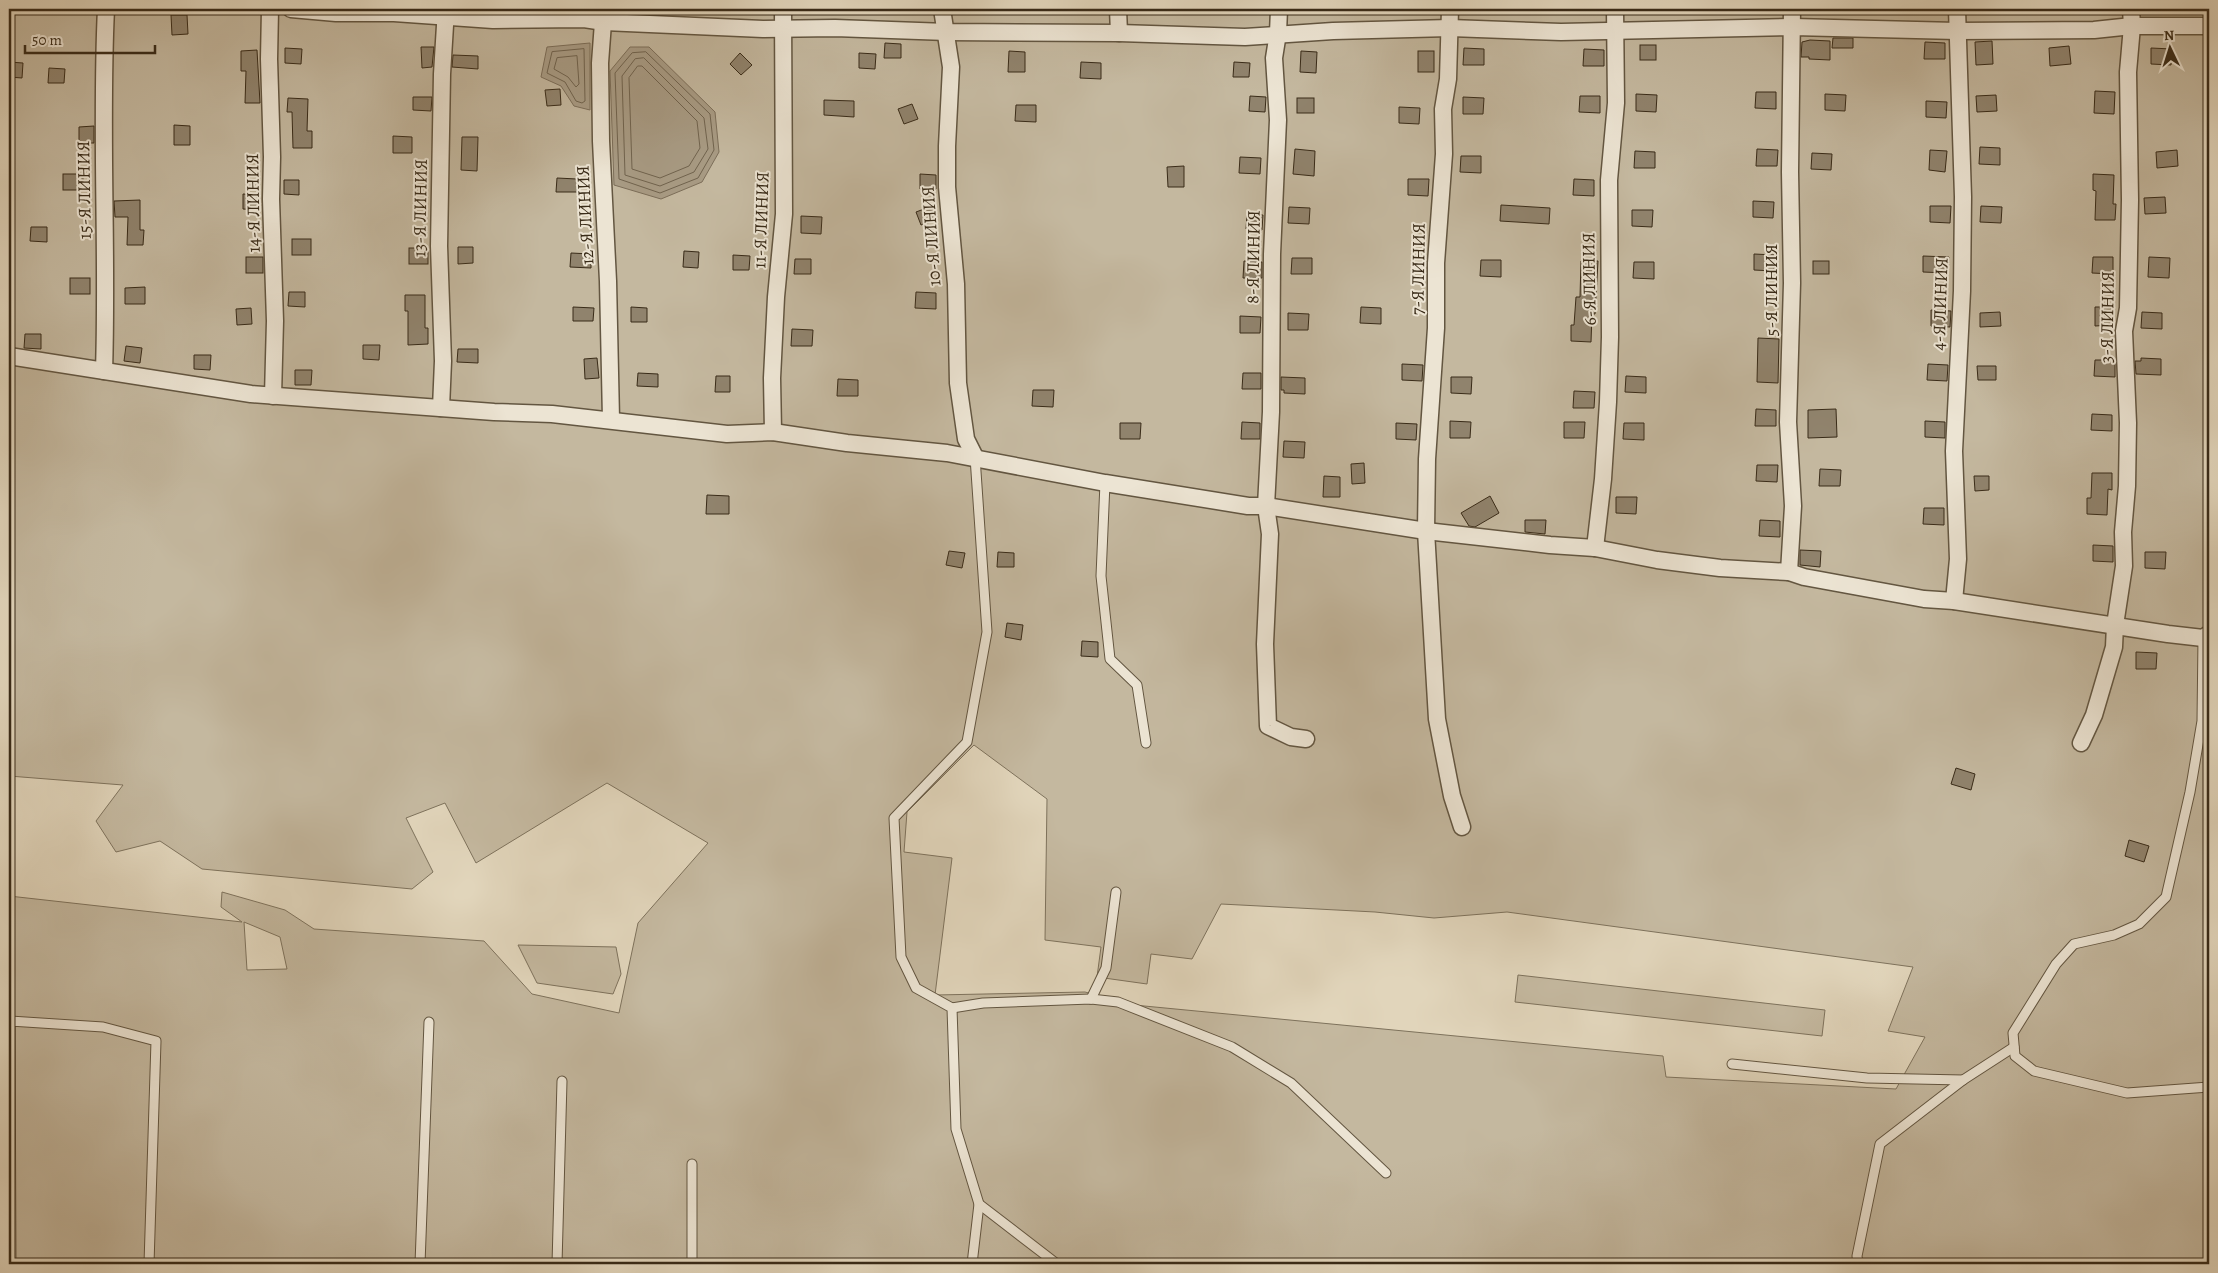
<svg xmlns="http://www.w3.org/2000/svg" width="2218" height="1273" viewBox="0 0 2218 1273" font-family="Alegreya,serif">
	<style>
		.green { fill: #c4b89f; stroke: #7e725c; fill-rule: evenodd }
		.water { fill: #a89b84; stroke: #7c6e59 }
		.lines { fill: none; stroke-linecap: round; stroke-linejoin: round }
		.shore { stroke: #70634e; stroke-width: 1 }
		.building { fill: #90836d; stroke: #392b18 }
		.lane-casing { stroke: #635641; stroke-width: 11 }
		.street-casing { stroke: #635641; stroke-width: 19 }
		.lane { stroke: #ece4d3; stroke-width: 9 }
		.street { stroke: #ece4d3; stroke-width: 16 }
		.labels { text-anchor: middle; dominant-baseline: central; stroke-width: 4; stroke-linejoin: round; paint-order: stroke }
		.street-label { font-size: 18px; fill: #392b18; stroke: #ece4d3 }
	</style>
	<rect width="100%" height="100%" fill="#e1d5bb"/>
	<filter id="stains"><feTurbulence type="fractalNoise" baseFrequency=".004" numOctaves="4"/><feColorMatrix values="0 0 0 0 .2 0 0 0 0 .09 0 0 0 0 .02 0 0 0 .5 -.17"/></filter>
	<radialGradient id="worn" r=".72"><stop offset=".6" stop-color="#630" stop-opacity="0"/><stop offset="1" stop-color="#630" stop-opacity=".3"/></radialGradient>
	<g class="green">
		<path d="M9,9h2200v1255h-2200v-368l233,26 -21,-15 1,-15 63,18 29,19 170,12 48,53 87,19 19,-90 70,-80 -101,-60 -131,80 -31,-60 -39,15 27,54 -21,17 -210,-20 -42,-28 -44,11 -20,-31 27,-36 -114,-9zM974,745l73,54 -2,141 56,7 -4,30 50,7 4,-30 41,5 29,-55 154,8 59,6 73,-6 406,55 -25,64 37,6 -29,52 -230,-12 -3,-21 -529,-51 -49,-13 -150,3 17,-137 -48,-6 3,-40zM244,922l36,15 7,32 -40,1z"/>
		<path d="M518,945l98,2 5,27 -8,20 -76,-11z"/>
		<path d="M1518,975l307,35 -3,26 -307,-34z"/>
	</g>
	<g class="water">
		<path d="M590,43v67l-16,-4 -13,-20 -20,-9 6,-30z"/>
		<path d="M630,47h19l66,65 4,40 -17,30 -41,17 -47,-14 -4,-114z"/>
	</g>
	<g class="lines">
		<g class="shore">
			<path d="M584,49l1,52 -3,2 -6,-2 -11,-19 -18,-9 5,-21z"/>
			<path d="M646,52l64,62 4,36 -16,28 -38,15 -41,-14 -4,-106 17,-20z"/>
			<path d="M577,56l2,28 -3,3 -8,-10 -14,-8 3,-11z"/>
			<path d="M644,58l60,60 4,31 -14,23 -34,14 -35,-11 -3,-99 13,-17z"/>
			<path d="M638,66h4l55,55 3,27 -11,18 -29,12 -28,-9 -3,-91z"/>
		</g>
	</g>
	<g class="building">
		<path d="M171,15h16l1,19 -16,1z"/>
		<path d="M1833,38h20v10h-21z"/>
		<path d="M1810,40l20,1v19l-21,-1v-2h-8l1,-15z"/>
		<path d="M1992,41l1,23 -17,1 -1,-23z"/>
		<path d="M1925,42l20,1v16h-21z"/>
		<path d="M885,43l16,1v14h-17z"/>
		<rect x="1640" y="45" width="16" height="15"/>
		<path d="M2069,46l2,18 -21,2 -1,-18z"/>
		<path d="M421,47h13l-2,20 -10,1z"/>
		<path d="M285,48l17,1 -1,15 -16,-1z"/>
		<path d="M1464,48l20,1v16h-21z"/>
		<path d="M2151,48l21,1 -1,16 -20,-1z"/>
		<path d="M1584,49l20,1v16h-21z"/>
		<path d="M257,50l3,53h-15l1,-32h-5v-20z"/>
		<path d="M1009,51l16,1v20h-17z"/>
		<path d="M1301,51l16,1 -1,21 -16,-1z"/>
		<rect x="1418" y="51" width="16" height="21"/>
		<path d="M740,53l12,12 -11,10 -11,-11z"/>
		<path d="M859,53l17,1 -1,15 -16,-1z"/>
		<path d="M453,55l25,1v13l-26,-2z"/>
		<path d="M9,62l14,1 -1,15 -13,-1z"/>
		<path d="M1081,62l20,1v16l-21,-1z"/>
		<path d="M1234,62l16,1 -1,14h-16z"/>
		<path d="M49,68l16,1 -1,14h-16z"/>
		<path d="M560,89l1,16 -14,1 -2,-16z"/>
		<path d="M2095,91l20,1 -1,22 -20,-1z"/>
		<path d="M1756,92h20v17l-21,-1z"/>
		<path d="M1636,94l21,1 -1,17 -20,-1z"/>
		<path d="M1825,94l21,1 -1,16 -20,-1z"/>
		<path d="M1996,95l1,16 -20,1 -1,-16z"/>
		<path d="M1250,96l16,1 -1,15 -16,-1z"/>
		<path d="M1580,96h20v17l-21,-1z"/>
		<path d="M413,97h19l-1,14 -18,-1z"/>
		<path d="M1463,97l21,1 -1,16h-20z"/>
		<path d="M288,98l20,1 -1,32h5v17h-19l-1,-36h-5z"/>
		<rect x="1297" y="98" width="17" height="15"/>
		<path d="M824,100l30,1v16l-30,-2z"/>
		<path d="M1926,101l21,1 -1,16 -20,-1z"/>
		<path d="M912,104l6,15 -14,5 -6,-15z"/>
		<path d="M1016,105h20v17l-21,-1z"/>
		<path d="M1399,107l21,1 -1,16 -20,-1z"/>
		<path d="M174,125l16,1v19h-16z"/>
		<path d="M94,126v17h-15v-16z"/>
		<path d="M393,136l19,1v16h-19z"/>
		<path d="M462,137h16l-1,34 -16,-1z"/>
		<path d="M1980,147l20,1v17l-21,-1z"/>
		<path d="M1295,149l20,2 -1,25 -21,-2z"/>
		<path d="M1757,149l21,1 -1,16h-21z"/>
		<path d="M1930,150l17,1 -2,21 -16,-2z"/>
		<path d="M2177,150l1,16 -21,2 -1,-16z"/>
		<path d="M1635,151l20,1v16h-21z"/>
		<path d="M1812,153l20,1 -1,16 -20,-1z"/>
		<path d="M1461,156h20v17l-21,-1z"/>
		<path d="M1240,157l21,1 -1,16 -21,-1z"/>
		<path d="M1184,166v21h-16l-1,-20z"/>
		<rect x="63" y="174" width="20" height="16"/>
		<path d="M920,174l16,1v14h-16z"/>
		<path d="M2093,174l21,1 -1,29h3l-1,16h-20l1,-29 -3,-1z"/>
		<path d="M557,178l20,1v13h-21z"/>
		<path d="M1408,179h21l-1,17 -20,-1z"/>
		<path d="M1574,179l20,1v16l-21,-1z"/>
		<path d="M284,180h15v15l-15,-1z"/>
		<path d="M243,194l15,1v15l-15,-1z"/>
		<path d="M2165,197l1,16 -21,1 -1,-16z"/>
		<path d="M114,201l26,-1v30h4l-1,15h-16l1,-28h-13z"/>
		<path d="M1753,201l21,1 -1,16 -20,-1z"/>
		<path d="M1501,205l49,3 -1,16 -49,-3z"/>
		<path d="M932,206l5,14 -16,5 -5,-13z"/>
		<path d="M1930,206h21l-1,17 -20,-1z"/>
		<path d="M1981,206l21,1 -1,16 -21,-1z"/>
		<path d="M1289,207l21,1 -1,16 -21,-1z"/>
		<path d="M1632,210h21l-1,17 -20,-1z"/>
		<path d="M1247,215h16l-1,15 -16,-1z"/>
		<path d="M801,216l21,1 -1,17 -20,-1z"/>
		<path d="M31,227h16v15l-17,-1z"/>
		<rect x="292" y="239" width="19" height="16"/>
		<path d="M458,247h15v16l-15,1z"/>
		<rect x="409" y="248" width="19" height="16"/>
		<path d="M684,251l15,1 -1,16 -15,-1z"/>
		<path d="M571,253l20,1v14l-21,-1z"/>
		<path d="M1754,254l21,1 -1,16 -20,-1z"/>
		<path d="M733,255l17,1 -1,14h-16z"/>
		<path d="M1923,256l26,1 -1,16 -25,-1z"/>
		<rect x="246" y="257" width="17" height="16"/>
		<path d="M2093,257h20v17l-21,-1z"/>
		<path d="M2149,257l21,1 -1,20 -21,-1z"/>
		<path d="M1292,258h20v16h-21z"/>
		<path d="M795,259h16v15h-17z"/>
		<path d="M1481,260h20v17l-21,-1z"/>
		<path d="M1244,261l18,1v16h-19z"/>
		<path d="M1581,261h17l-3,53h-3l-1,28 -20,-1v-16h3l2,-28h4z"/>
		<rect x="1813" y="261" width="16" height="13"/>
		<path d="M1634,262h20v17l-21,-1z"/>
		<rect x="70" y="278" width="20" height="16"/>
		<path d="M145,287v17h-20v-16z"/>
		<path d="M289,292h16v15l-17,-1z"/>
		<path d="M916,292l20,1v16l-21,-1z"/>
		<path d="M405,295h20v33h3v16l-20,1v-34h-3z"/>
		<path d="M573,307l21,1 -1,13h-20z"/>
		<path d="M631,307l16,1v14h-16z"/>
		<path d="M1361,307l20,1v16l-21,-1z"/>
		<path d="M2095,307h16l1,18 -17,1z"/>
		<path d="M251,308l1,16 -15,1 -1,-16z"/>
		<path d="M1931,310l20,1 -1,16 -19,-1z"/>
		<path d="M2000,312l1,14 -21,1v-14z"/>
		<path d="M2142,312l20,1v16l-21,-1z"/>
		<path d="M1288,313l21,1 -1,16h-20z"/>
		<path d="M1240,316l21,1 -1,16h-20z"/>
		<path d="M792,329l21,1 -1,16h-21z"/>
		<path d="M25,334h16v15l-17,-1z"/>
		<path d="M1758,338l21,1 -1,44 -21,-1z"/>
		<path d="M363,345h17l-1,15 -16,-1z"/>
		<path d="M126,346l16,2 -2,15 -16,-2z"/>
		<path d="M458,349h20v14l-21,-1z"/>
		<path d="M194,355h17l-1,15 -16,-1z"/>
		<path d="M597,358l2,20 -14,1 -1,-20z"/>
		<path d="M2141,358l20,1v16l-25,-1 -1,-13h6z"/>
		<path d="M2095,360h20v17l-21,-1z"/>
		<path d="M1402,364l21,1 -1,16 -20,-1z"/>
		<path d="M1928,364l20,1 -1,16 -20,-1z"/>
		<path d="M1977,366h19v14h-18z"/>
		<path d="M295,370h17l-1,15h-16z"/>
		<path d="M638,373l20,1v13l-21,-1z"/>
		<path d="M1243,373h18v16h-19z"/>
		<path d="M716,376h14v16h-15z"/>
		<path d="M1626,376l20,1v16l-21,-1z"/>
		<path d="M1281,377l24,1v16l-21,-1v-3h-3z"/>
		<path d="M1451,377h21l-1,17 -20,-1z"/>
		<path d="M838,379l20,1v16h-21z"/>
		<path d="M1033,390h21l-1,17 -21,-1z"/>
		<path d="M1574,391l21,1 -1,16h-21z"/>
		<path d="M1756,409l20,1v16h-21z"/>
		<path d="M1836,409l1,28 -29,1v-28z"/>
		<path d="M2092,414l20,1v16l-21,-1z"/>
		<path d="M1450,421l21,1 -1,16h-20z"/>
		<path d="M1925,421l20,1v16l-20,-1z"/>
		<path d="M1242,422l18,1v16h-19z"/>
		<path d="M1564,422h21l-1,16h-20z"/>
		<path d="M1120,423h21l-1,16h-20z"/>
		<path d="M1396,423l21,1 -1,16 -20,-1z"/>
		<path d="M1624,423h20v17l-21,-1z"/>
		<path d="M1284,441l21,1 -1,16 -21,-1z"/>
		<path d="M1364,463l1,20 -13,1 -1,-20z"/>
		<path d="M1757,465h21l-1,17 -21,-1z"/>
		<path d="M1820,469l21,1 -1,16h-21z"/>
		<path d="M2092,473h20v17l-4,-1 -1,26 -20,-1v-16h4z"/>
		<path d="M1324,476l16,1v20h-17z"/>
		<path d="M1974,476h15v14l-14,1z"/>
		<path d="M707,495l22,1v18h-23z"/>
		<path d="M1490,496l9,17 -24,14 -6,-1 -8,-13z"/>
		<path d="M1616,497h21l-1,17 -20,-1z"/>
		<path d="M1924,508h20v17l-21,-1z"/>
		<path d="M1525,520h21l-1,14 -20,-2z"/>
		<path d="M1760,520l20,1v16l-21,-1z"/>
		<path d="M2093,545l20,1v16l-20,-1z"/>
		<path d="M1800,550l21,1 -1,16 -20,-2z"/>
		<path d="M949,551l16,2 -3,15 -16,-3z"/>
		<path d="M998,552l16,1v14h-17z"/>
		<path d="M2145,552h21l-1,17 -20,-1z"/>
		<path d="M1007,623l16,2 -2,15 -16,-3z"/>
		<path d="M1082,641l16,1v15l-17,-1z"/>
		<path d="M2136,652l21,1 -1,16h-20z"/>
		<path d="M1956,768l19,6 -4,16 -20,-6z"/>
		<path d="M2129,840l20,6 -5,16 -19,-6z"/>
	</g>
	<g class="lines">
		<g class="lane-casing">
			<g id="lane">
				<path d="M1105,483l-4,93 9,83 27,26 9,58"/>
				<path d="M2203,638l-1,83 -12,71 -24,105 -27,27 -25,11 -40,9 -18,20 -43,69 2,23 19,15 93,22 82,-6"/>
				<path d="M1091,999l15,-31 10,-76"/>
				<path d="M952,1008l31,-5 108,-4 27,3 114,45 59,36 95,90"/>
				<path d="M1732,1064l135,14 96,2"/>
				<path d="M692,1164v100"/>
				<path d="M979,1204l78,60"/>
				<path d="M11,1264l-1,-243 93,6 53,14 -7,223"/>
				<path d="M420,1264l9,-242"/>
				<path d="M557,1264l5,-183"/>
				<path d="M972,1264l7,-60 -23,-75 -4,-121 -36,-20 -15,-31 -7,-139 73,-76 20,-110 -12,-175"/>
				<path d="M1858,1264l-1,-8 23,-112 83,-64 51,-33"/>
			</g>
		</g>
		<g class="street-casing">
			<g id="street">
				<path d="M270,9l-1,50 3,98 -1,42 4,122 -2,75"/>
				<path d="M291,9l45,4h58l99,7 91,-1 20,3 159,7 72,-1 112,4 172,1 126,4 88,-6 117,-3 111,4 232,-5 164,4 137,-1 38,-4h77"/>
				<path d="M604,9l-4,54 1,78 7,140 3,138"/>
				<path d="M942,9l9,58 -4,79v41l9,97 2,99 8,56 9,18"/>
				<path d="M1118,9l1,24"/>
				<path d="M1279,9l-1,24 -4,25 4,62 -6,134 -1,158 -5,94 4,28 -5,110 3,82 23,11 15,2"/>
				<path d="M1450,9l-2,70 -5,30 1,45 -8,109v65l-9,131 -1,72 11,188 15,77 10,31"/>
				<path d="M9,356l242,38 243,18 58,2 175,20 46,-2 74,11 100,10 158,30 143,23h18l160,25 124,14 45,3 62,12 63,8 69,4 15,5 120,22 30,2 214,33 35,4 6,-4"/>
				<path d="M104,371c4,-121 -4,-242 2,-362"/>
				<path d="M441,408l2,-47 -4,-115 3,-172 4,-65"/>
				<path d="M773,432l-1,-54 4,-81 8,-83 -1,-205"/>
				<path d="M1595,548l8,-69 5,-77 2,-65 -1,-157 7,-77 -1,-94"/>
				<path d="M1789,572l4,-66 -5,-84 4,-139 -2,-111 2,-163"/>
				<path d="M1954,601l4,-42 -4,-108 8,-160 1,-94 -6,-188"/>
				<path d="M2081,743l13,-28 20,-68 1,-22 9,-59 -1,-34 4,-46 1,-63 -4,-92 4,-23 2,-108 -2,-128 4,-46 -1,-17"/>
			</g>
		</g>
		<use href="#lane" class="lane"/>
		<use href="#street" class="street"/>
	</g>
	<g class="labels">
		<g class="street-label">
			<text transform="translate(84 190) rotate(-91)">15-Я ЛИНИЯ</text>
			<text transform="translate(253 203) rotate(-91)">14-Я ЛИНИЯ</text>
			<text transform="translate(420 208) rotate(-89)">13-Я ЛИНИЯ</text>
			<text transform="translate(585 215) rotate(-93)">12-Я ЛИНИЯ</text>
			<text transform="translate(761 220) rotate(-88)">11-Я ЛИНИЯ</text>
			<text transform="translate(931 236) rotate(-94)">10-Я ЛИНИЯ</text>
			<text transform="translate(1253 257) rotate(-89)">8-Я ЛИНИЯ</text>
			<text transform="translate(1418 269) rotate(-89)">7-Я ЛИНИЯ</text>
			<text transform="translate(1589 279) rotate(-91)">6-Я ЛИНИЯ</text>
			<text transform="translate(1771 290) rotate(-90)">5-Я ЛИНИЯ</text>
			<text transform="translate(1940 304) rotate(-88)">4-Я ЛИНИЯ</text>
			<text transform="translate(2107 317) rotate(-89)">3-Я ЛИНИЯ</text>
		</g>
	</g>
	<rect width="2218" height="1273" fill="none" stroke="#e1d5bb" stroke-width="30"/>
	<rect x="10" y="10" width="2198" height="1253" fill="none" stroke="#392b18" stroke-width="2.5"/>
	<rect x="15" y="15" width="2188" height="1243" fill="none" stroke="#392b18"/>
	<g transform="translate(2170 48) rotate(356)" stroke="#ece4d3" stroke-width="4" paint-order="stroke">
	<path d="M0-4L9 19L0 12L-9 19Z" fill="#392b18"/>
	<text y="-8" font-size="14" font-weight="bold" text-anchor="middle" fill="#392b18">N</text>
	</g>
	<path d="M25 45v8h130v-8" fill="none" stroke="#392b18" stroke-width="2.5"/>
	<text x="32" y="45" font-size="15" fill="#392b18" stroke="#ece4d3" stroke-width="4" paint-order="stroke">50 m</text>
	<rect width="100%" height="100%" filter="url(#stains)"/>
	<rect width="100%" height="100%" fill="url(#worn)"/>
</svg>
